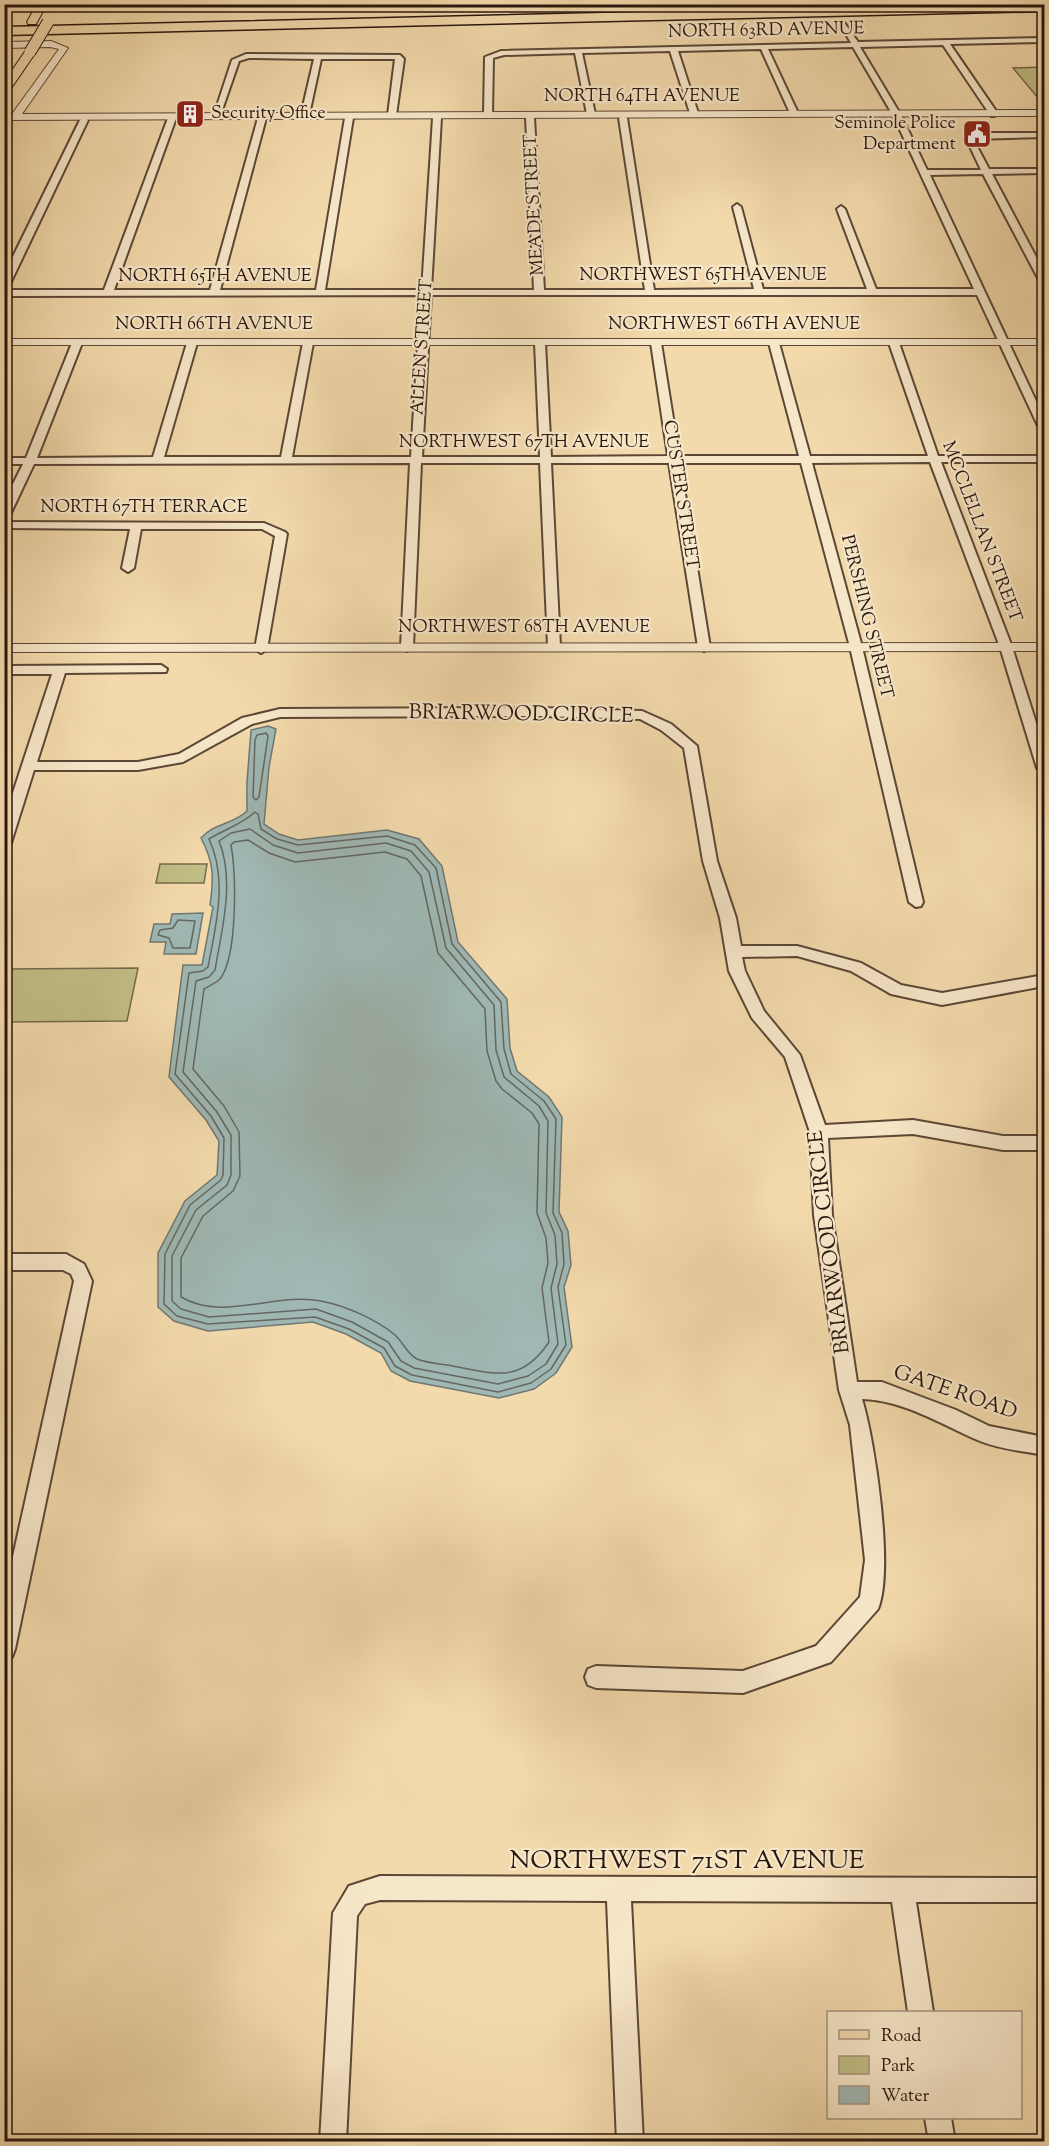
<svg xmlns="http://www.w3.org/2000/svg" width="1049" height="2146" viewBox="0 0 1049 2146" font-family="'Sorts Mill Goudy',serif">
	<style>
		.green { fill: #c1be85; stroke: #756a4a; stroke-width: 1.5 }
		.water { fill: #9fb8b4; stroke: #707772; stroke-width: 1.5 }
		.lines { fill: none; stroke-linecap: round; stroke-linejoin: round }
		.shore { stroke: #646761; stroke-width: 1.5 }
		.minor-casing { stroke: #5c4736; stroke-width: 4 }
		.tertiary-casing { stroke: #5c4736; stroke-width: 2 }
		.primary-casing { stroke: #29160e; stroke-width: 2 }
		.motorway-casing { stroke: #29160e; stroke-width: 3 }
		.minor { fill: #f7e7c9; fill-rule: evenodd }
		.tertiary { fill: #f7e7c9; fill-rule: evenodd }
		.primary { fill: #f3daac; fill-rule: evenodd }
		.motorway { fill: #f3daac; fill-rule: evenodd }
		.primary-bridge-casing { stroke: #29160e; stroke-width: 13; stroke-linecap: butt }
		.primary-bridge { stroke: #f3daac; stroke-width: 11 }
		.labels { text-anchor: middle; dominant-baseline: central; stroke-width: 4.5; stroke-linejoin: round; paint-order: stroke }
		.far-street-label { font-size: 18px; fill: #29160e; stroke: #f7e7c9 }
		.far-poi-label { font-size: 18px; fill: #29160e; stroke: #f7e7c9; text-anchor: start }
		.street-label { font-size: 21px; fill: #29160e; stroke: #f7e7c9 }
		.near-street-label { font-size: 26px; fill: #29160e; stroke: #f7e7c9 }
	</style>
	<rect width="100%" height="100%" fill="#f3daac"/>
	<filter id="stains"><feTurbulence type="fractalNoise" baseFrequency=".00333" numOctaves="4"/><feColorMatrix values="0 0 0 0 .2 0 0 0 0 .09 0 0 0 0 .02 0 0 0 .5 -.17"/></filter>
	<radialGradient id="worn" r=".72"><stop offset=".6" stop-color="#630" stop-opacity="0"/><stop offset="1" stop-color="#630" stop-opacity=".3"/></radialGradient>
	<g class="green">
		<path d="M1044,67v38l-31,-37z"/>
		<path d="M160,864h47l-3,19h-48z"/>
		<path d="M138,968l-11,53 -122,1v-53z"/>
	</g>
	<g class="water">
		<path d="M243,5l2,-1 177,1 -176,6z"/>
		<path d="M268,726l8,3 -7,38 -5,57 15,10 19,6 89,-10 32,9 23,27 16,76 49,57 3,49 7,23 32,26 13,20 -3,95 9,19 3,34 -7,22 8,60 -16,26 -22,16 -35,9 -89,-17 -19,-10 -10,-18 -35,-19 -33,-12 -105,9 -34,-10 -16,-14v-54l27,-52 32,-26 2,-34 -13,-21 -37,-43 14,-112h19l11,-58 -3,-2c4,-28 4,-42 -9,-67 13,-15 33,-14 46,-27v-29l4,-52z"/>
		<path d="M203,913l-7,41h-32l2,-12h-16l4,-18h16l2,-10z"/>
	</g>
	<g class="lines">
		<g class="shore">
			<path d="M266,733l2,3 -9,61 -3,3 -3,-3 2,-57 2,-5z"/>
			<path d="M255,812l3,2 3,15 16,10 21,6 89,-9 28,9 21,23 16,76 49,58 3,47 7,25 33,27 12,18 -3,94 9,20 2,31 -6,23 8,58 -15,24 -20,14 -33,9 -86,-17 -17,-9 -11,-18 -35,-19 -34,-12 -107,7 -31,-8 -13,-12 1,-50 25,-49 31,-25 2,-5 1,-37 -13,-22 -36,-42 14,-101 14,-2 5,-4c8,-42 20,-88 1,-128 16,-10 32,-14 46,-27z"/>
			<path d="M250,829l23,16 25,8 88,-10 25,8 18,21 17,76 48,57 2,45 8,27 35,29 9,15 -2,92 9,22 2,29 -6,24 7,56 -12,20 -18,12 -30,8 -84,-16 -13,-7 -13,-19 -36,-20 -36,-13 -107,8 -28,-8 -9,-8v-45l24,-46 31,-25 4,-10v-40l-14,-23 -34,-40 13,-91 13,-4 6,-7c7,-41 20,-89 4,-129l12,-8z"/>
			<path d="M248,840l21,13 26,9 90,-10 22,7 14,17 17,77 47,56 2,42 9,30 6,8 30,24 7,11 -2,89 9,25 2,25 -6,25 7,54c-28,42 -54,32 -96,24 -12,-2 -26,-3 -36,-7 -10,-5 -14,-17 -22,-24 -19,-16 -49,-29 -74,-34 -46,-9 -97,21 -140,-4v-39l22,-42 30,-25 7,-15 -1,-44 -15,-26 -31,-37 11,-80c5,-3 12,-6 16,-10 18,-23 16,-106 11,-134l3,-3z"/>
			<path d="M178,920l17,1 -5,27h-17l-4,-10 -11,-3 2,-5 13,-2z"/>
		</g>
		<g class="minor-casing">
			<g id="minor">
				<path d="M843,21l15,21 186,-4v4l-94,2 48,70 -4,2h-3l-48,-71 -83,2 42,70 25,53h54l-16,-34 16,-3h63v4l-71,2 16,30h55v4l-52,1 52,98v11l-5,-3 -56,-106 -53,1 114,243v13l-5,-3 -62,-133h-546l-9,162h118l-5,-114 5,-3 5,3 6,114 117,-1 -17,-113 5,-3 5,3 18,113h120l-30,-113 5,-3 5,3 31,113h118l-39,-113 5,-3 5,3 39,113h106v6h-103l71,185 32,101v24l-7,-4 -37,-121 -70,-185 -118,1 50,184 61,255 -2,4 -5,1 -7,-5 -59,-255 -49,-184h-121l30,184 -6,4 -6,-4 -29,-184h-118l9,183 -6,4 -6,-4 -8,-183h-119l-8,184 -6,4 -6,-4 9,-184 -376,1 -24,51 -6,3v-16l19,-38h-19v-6h22l46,-115 5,-3 5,3 -45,115 116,-1 34,-114 5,-3 5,3 -33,114h117l22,-114 5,-3 5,3 -21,114h119l10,-162 -417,1v-6h100l64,-172 4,-2 4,2 -62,172h96l48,-172 4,-2 4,2 -46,172h96l29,-172 4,-2 4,2 -28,172h97l11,-172 4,-2 4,2 -10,172h103l-8,-172 4,-2 4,2 10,172h101l-26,-172 4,-2 4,2 27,172 100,-1 -21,-82 4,-3 4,3 22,82h104l-30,-80 4,-3 4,3 31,80h98l-80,-172 -41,-70 -85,2 30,64 -4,2 -4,-2 -29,-64 -83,2 20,62 -4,2 -4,-2 -20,-62 -88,2 13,61 -4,2 -4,-2 -12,-61 -71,2 -11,3 -1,56 -4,2 -4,-2 1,-57 16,-6 350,-8 -11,-20z"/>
				<path d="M246,54l154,1 4,4 -8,56 -4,2 -4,-2 7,-56h-74l-12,56 -4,2 -4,-2 13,-56 -65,-1 -10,3 -19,55 -7,2 19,-58z"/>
				<path d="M84,118l4,2 -79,166 -5,3v-14l76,-155z"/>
				<path d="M4,522l260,1 21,9 2,2 -20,115 -6,4 -6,-4 20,-113 -13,-7h-121l-7,39 -6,4 -6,-4 8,-39 -126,-1z"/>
				<path d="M161,665l6,4 -1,3 -101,1 -28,89h101l41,-8 63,-36 38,-9 260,-1 102,3 29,13 26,22 20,115 19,57 5,28h56l64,17 40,22 41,8 102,-18v11l-102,19 -51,-11 -40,-23 -54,-15 -55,1 3,14 19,40 36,44 25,70 88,-5 90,16h41v14h-41l-90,-16 -85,4 4,77 25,167h25l74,28 33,16 55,11v18c-21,-4 -45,-6 -64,-14 -38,-16 -76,-41 -118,-42 13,42 32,171 16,210l-47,53 -88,31 -147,-5 -8,-3 -3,-8 3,-8 8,-3 147,5 73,-25 44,-49 5,-37 -15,-135 -11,-35 -25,-175 -4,-83 -25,-75 -33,-39 -23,-47 -9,-53 -17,-57 -19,-113 -23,-18 -21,-11 -100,-3 -260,1 -28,7 -69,38 -45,8h-104l-23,73 -7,5v-28l48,-146h-48v-8z"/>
				<path d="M4,1254h62l18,10 8,17 -77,368 -3,8 -8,3v-63l70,-316 -3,-7 -8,-4h-59z"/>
				<path d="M380,1876l660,2 4,2v20l-4,2h-124l17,110h-25l-16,-110 -261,-1 12,241h-26l-10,-241 -227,-1 -15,4 -8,12 -11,226h-26l13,-229 16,-27z"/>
				<path d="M925,2118h26l4,24h-26z"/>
			</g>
		</g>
		<g class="tertiary-casing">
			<g id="tertiary">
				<path d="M51,41l17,7 -46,66 1022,-4v6l-1040,4v-6h8l47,-65 -9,-2 -46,1v-6z"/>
				<rect x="4" y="339" width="1040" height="6"/>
				<path d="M1044,643v8l-1040,1v-8z"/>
			</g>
		</g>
		<g class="primary-casing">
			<g id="primary">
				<path d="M37,4h10l-11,20h-8l-1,-2z"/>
				<path d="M30,49l6,3 -28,41 -4,1v-12l22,-32z"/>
			</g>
		</g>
		<g class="motorway-casing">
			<path id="motorway" d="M992,4h52v7l-1040,24v-8z"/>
		</g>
		<use href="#minor" class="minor"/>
		<use href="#tertiary" class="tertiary"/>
		<use href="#primary" class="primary"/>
		<use href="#motorway" class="motorway"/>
		<g class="primary-bridge-casing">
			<path id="primary-bridge" d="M30,52l18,-30"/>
		</g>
		<use href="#primary-bridge" class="primary-bridge"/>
	</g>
	<defs>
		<g id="building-square" transform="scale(1.5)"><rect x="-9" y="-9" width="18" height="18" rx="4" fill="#8f2418" stroke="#f7e7c9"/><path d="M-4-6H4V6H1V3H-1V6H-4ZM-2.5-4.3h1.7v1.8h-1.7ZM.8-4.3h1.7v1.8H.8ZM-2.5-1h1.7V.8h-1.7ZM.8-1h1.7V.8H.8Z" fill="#fff"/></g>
		<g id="civic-square" transform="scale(1.5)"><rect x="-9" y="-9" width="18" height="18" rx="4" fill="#8f2418" stroke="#f7e7c9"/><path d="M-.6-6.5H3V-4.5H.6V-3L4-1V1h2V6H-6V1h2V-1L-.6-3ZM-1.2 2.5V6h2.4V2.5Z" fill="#fff"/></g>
	</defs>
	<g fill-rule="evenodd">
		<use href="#building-square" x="190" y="114"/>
		<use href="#civic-square" x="977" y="134"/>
	</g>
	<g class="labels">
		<g class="far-street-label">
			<text transform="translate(766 31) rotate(-1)">NORTH 63RD AVENUE</text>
			<text x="642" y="97">NORTH 64TH AVENUE</text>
			<text transform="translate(535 205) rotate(-93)">MEADE STREET</text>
			<text x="703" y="276">NORTHWEST 65TH AVENUE</text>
			<text x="215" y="277">NORTH 65TH AVENUE</text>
			<text x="214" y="325">NORTH 66TH AVENUE</text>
			<text x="734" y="325">NORTHWEST 66TH AVENUE</text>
			<text transform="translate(423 347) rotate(-86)">ALLEN STREET</text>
			<text x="524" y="443">NORTHWEST 67TH AVENUE</text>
			<text transform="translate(680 495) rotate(81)">CUSTER STREET</text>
			<text x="144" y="508">NORTH 67TH TERRACE</text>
			<text transform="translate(981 532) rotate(69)">MCCLELLAN STREET</text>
			<text transform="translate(866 617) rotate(76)">PERSHING STREET</text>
			<text x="524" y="628">NORTHWEST 68TH AVENUE</text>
		</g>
		<g class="far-poi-label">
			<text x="211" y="114">Security Office</text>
			<text x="956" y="124" text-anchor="end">Seminole Police<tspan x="956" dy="21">Department</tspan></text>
		</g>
		<g class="street-label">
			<text transform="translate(521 715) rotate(1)">BRIARWOOD CIRCLE</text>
			<text transform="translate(830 1242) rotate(-97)">BRIARWOOD CIRCLE</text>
			<text transform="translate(955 1393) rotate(19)">GATE ROAD</text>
		</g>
		<g class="near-street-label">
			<text x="687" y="1861">NORTHWEST 71ST AVENUE</text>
		</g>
	</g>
	<rect width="1049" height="2146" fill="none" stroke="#f3daac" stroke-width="24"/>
	<rect x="6" y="6" width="1037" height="2134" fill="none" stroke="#29160e" stroke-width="3"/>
	<rect x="12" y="12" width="1025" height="2122" fill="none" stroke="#29160e" stroke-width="1.5"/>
	<rect x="827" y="2011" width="195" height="108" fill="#f7e7c9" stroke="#a5937e" stroke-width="1.5"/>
	<rect x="839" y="2030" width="30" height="9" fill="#f3daac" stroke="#a5937e" stroke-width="1.5"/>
	<text x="881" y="2041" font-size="18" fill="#29160e">Road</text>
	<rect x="839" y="2056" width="30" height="18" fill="#c1be85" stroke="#a5937e" stroke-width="1.5"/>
	<text x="881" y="2071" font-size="18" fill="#29160e">Park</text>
	<rect x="839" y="2086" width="30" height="18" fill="#9fb8b4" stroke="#a5937e" stroke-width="1.5"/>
	<text x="881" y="2101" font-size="18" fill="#29160e">Water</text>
	<rect width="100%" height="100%" filter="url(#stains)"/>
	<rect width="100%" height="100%" fill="url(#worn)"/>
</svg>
